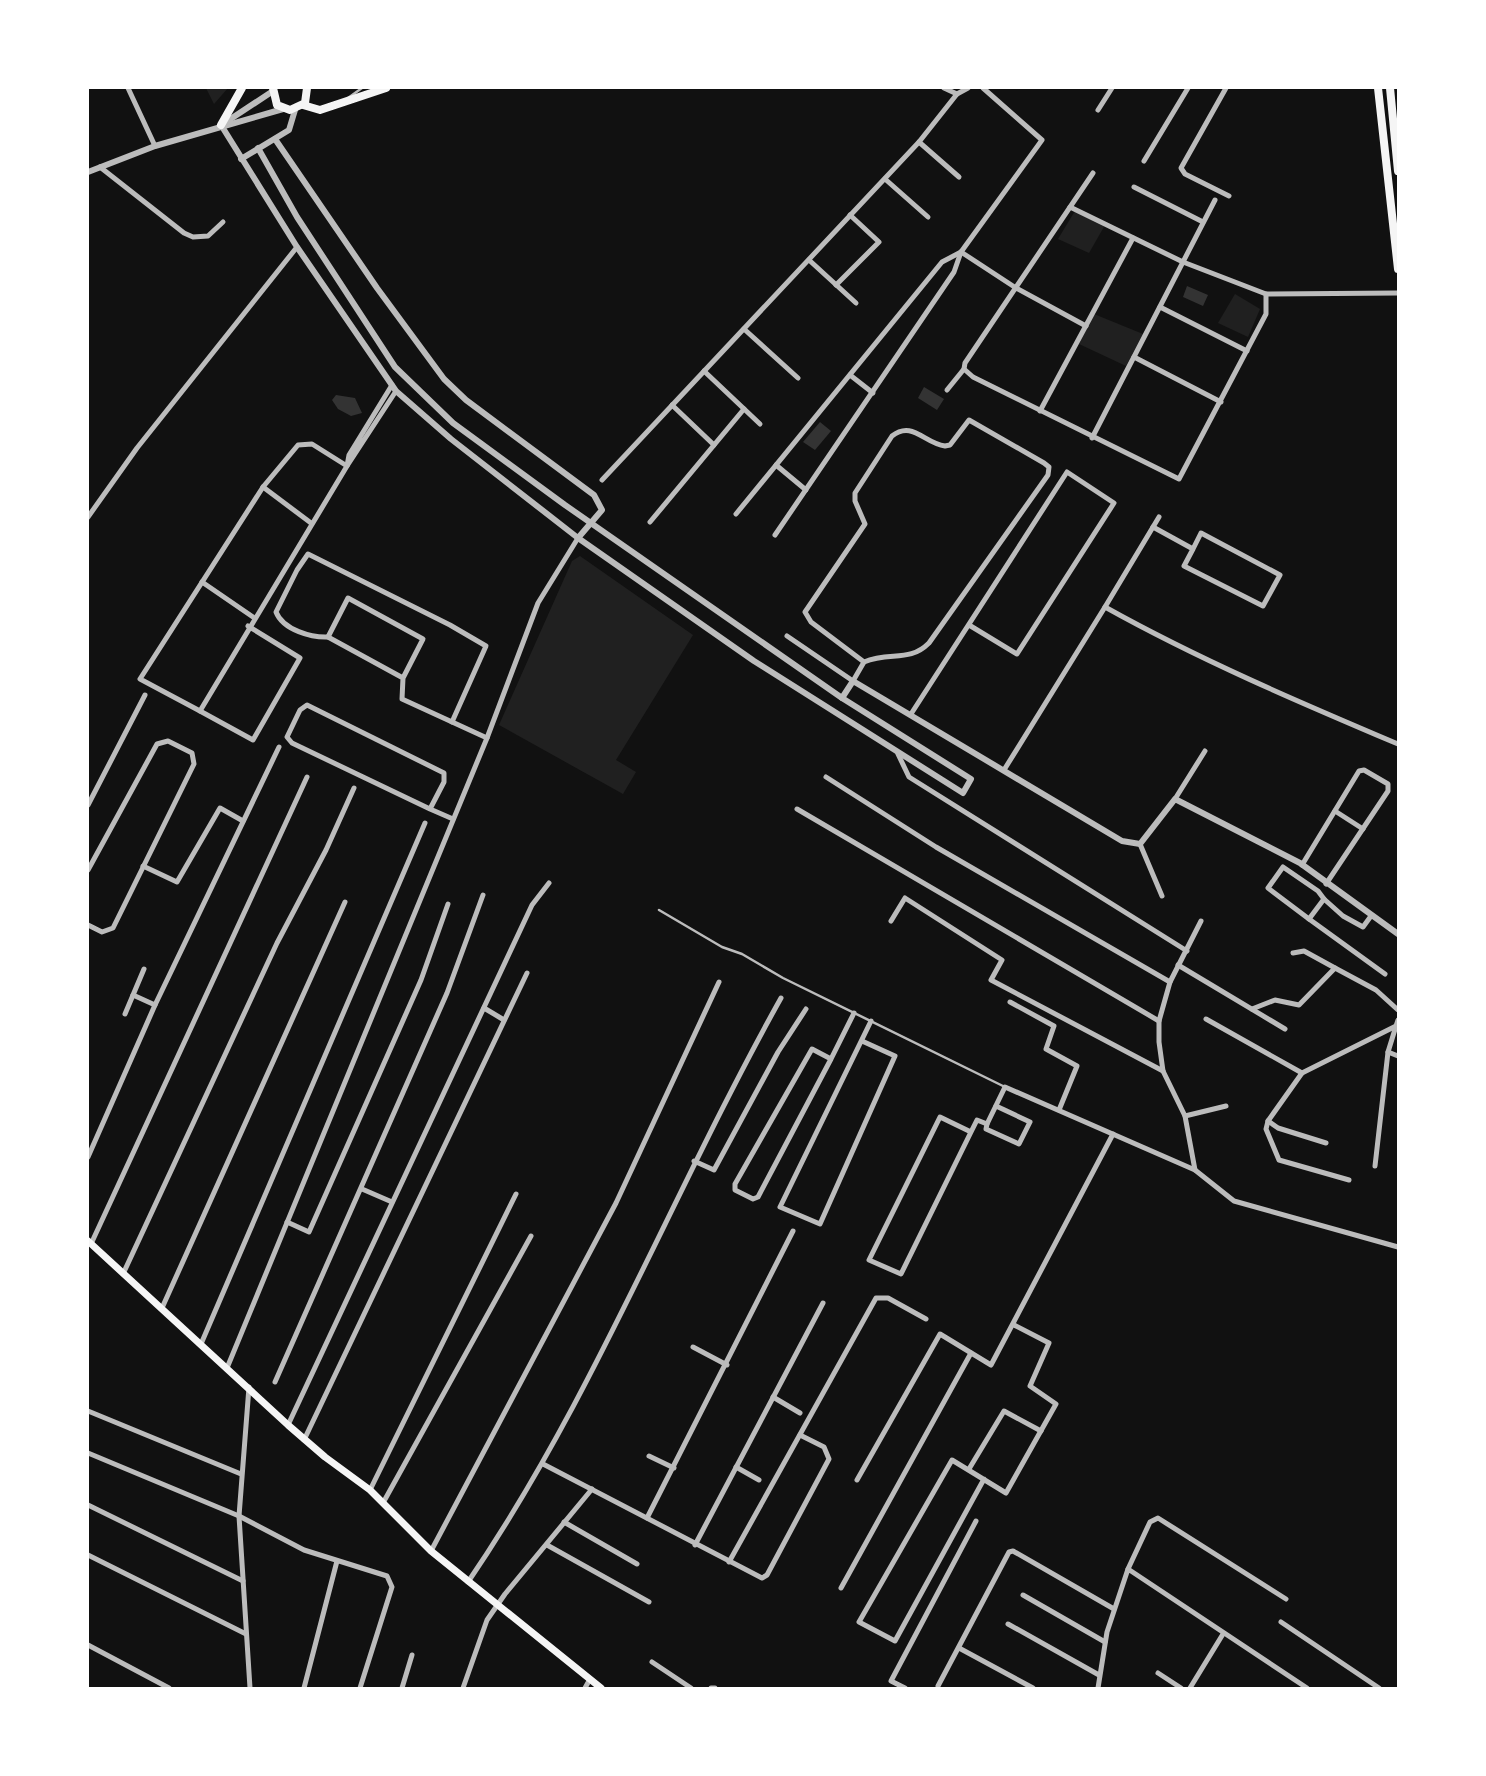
<svg xmlns="http://www.w3.org/2000/svg" width="1486" height="1776" viewBox="0 0 1486 1776" font-family="Barlow,sans-serif">
	<style>
		.green { fill: #202020 }
		.water { fill: #333 }
		.lines { fill: none; stroke-linecap: round; stroke-linejoin: round }
		.service { stroke: #bcbcbc; stroke-width: 2.5 }
		.minor { stroke: #bcbcbc; stroke-width: 5 }
		.tertiary { stroke: #bcbcbc; stroke-width: 6 }
		.secondary { stroke: #f5f5f5; stroke-width: 7 }
		.primary { stroke: #f5f5f5; stroke-width: 8 }
	</style>
	<rect width="100%" height="100%" fill="#111"/>
	<g class="green">
		<path d="M206,88h22l-14,16z"/>
		<path d="M1075,211l30,14 -16,28 -31,-14z"/>
		<path d="M1235,294l25,15 -12,28 -30,-14z"/>
		<path d="M1094,314l49,20 -17,32 -47,-22z"/>
		<path d="M580,556l113,79 -77,125 20,12 -13,22 -124,-69 73,-164z"/>
	</g>
	<g class="water">
		<path d="M1187,286l21,9 -5,11 -20,-9z"/>
		<path d="M924,387l20,12 -7,11 -19,-12z"/>
		<path d="M336,395l19,3 7,15 -11,3 -13,-7 -6,-9z"/>
		<path d="M820,422l11,9 -16,19 -12,-8z"/>
	</g>
	<g class="lines">
		<g class="service">
			<path d="M348,98l14,-10"/>
			<path d="M659,910l63,37 20,7 41,24 222,109"/>
		</g>
		<g class="minor">
			<path d="M128,88l27,58"/>
			<path d="M944,88l13,6"/>
			<path d="M1226,88l-45,80 4,6 44,22"/>
			<path d="M1098,110l14,-22"/>
			<path d="M919,142l40,35"/>
			<path d="M1144,161l44,-73"/>
			<path d="M100,167l84,66 9,4 15,-1 15,-14"/>
			<path d="M1093,173l-128,190 -1,6 9,8 206,102 87,-165v-20"/>
			<path d="M885,179l43,38"/>
			<path d="M1134,187l69,35"/>
			<path d="M1070,207l113,55 83,32 132,-1"/>
			<path d="M961,252l55,36 70,38"/>
			<path d="M809,260l47,43"/>
			<path d="M836,285l43,-43 -29,-27"/>
			<path d="M1160,307l87,44"/>
			<path d="M744,329l54,49"/>
			<path d="M1134,357l87,45"/>
			<path d="M704,371l56,53"/>
			<path d="M850,375l23,18"/>
			<path d="M392,385l-43,70 -2,11 49,-75"/>
			<path d="M947,390l17,-21"/>
			<path d="M672,405l42,40"/>
			<path d="M1040,411l93,-173"/>
			<path d="M969,420l75,43 5,4 -1,8 -119,168c-20,20 -39,8 -65,19l-53,-40 -6,-10 60,-88 -10,-23v-8l37,-57c20,-16 32,7 53,10l5,-1z"/>
			<path d="M1092,438l123,-238"/>
			<path d="M312,444l35,22 -147,245 -60,-32 123,-192 35,-42z"/>
			<path d="M776,465l30,25"/>
			<path d="M602,480l317,-338 38,-48 11,-6"/>
			<path d="M263,487l48,36"/>
			<path d="M736,514l206,-252 19,-10"/>
			<path d="M88,517l49,-69 160,-201"/>
			<path d="M650,522l94,-113"/>
			<path d="M1153,527l40,22 -9,17 79,40 17,-31 -79,-42 -8,16"/>
			<path d="M775,535l179,-263 7,-20 81,-112 -59,-52"/>
			<path d="M202,582l51,35"/>
			<path d="M1105,607l54,-90"/>
			<path d="M787,636l66,45 11,-19"/>
			<path d="M329,637c-17,1 -46,-7 -53,-25l21,-42 11,-16 142,71 36,21 -34,76"/>
			<path d="M403,678l20,-39 -75,-41 -20,39 75,41 -1,21 85,39"/>
			<path d="M200,711l53,29 47,-82 -52,-32"/>
			<path d="M911,714l156,-242 47,31 -97,151 -48,-29"/>
			<path d="M898,754l11,23 278,174"/>
			<path d="M1004,770l101,-163c95,53 194,95 293,137"/>
			<path d="M826,777l110,70 234,135"/>
			<path d="M1175,799l30,-48"/>
			<path d="M88,805l57,-110"/>
			<path d="M430,809l14,-27v-9l-137,-68 -7,5 -13,27 5,6 138,66 23,10"/>
			<path d="M797,809l362,212"/>
			<path d="M1335,811l28,18"/>
			<path d="M1140,844l22,52"/>
			<path d="M1302,865l57,-94 5,-1 24,14v7l-62,93"/>
			<path d="M143,866l34,16 43,-74 23,13"/>
			<path d="M88,870l69,-126 11,-3 24,12 2,11 -81,164 -11,4 -14,-7"/>
			<path d="M1371,916l-8,11 -20,-11 -19,-17 -15,20 76,55"/>
			<path d="M1309,919l-41,-31 15,-21 35,24 6,8"/>
			<path d="M891,921l14,-23 97,62 -11,20 172,91"/>
			<path d="M1293,953l11,-2 31,17"/>
			<path d="M1178,965l107,64"/>
			<path d="M133,995l22,10"/>
			<path d="M1010,1002l44,24 -8,23 31,17 -18,44"/>
			<path d="M484,1008l20,12"/>
			<path d="M1252,1009l23,-9 24,5 36,-37 41,22 22,20"/>
			<path d="M125,1014l19,-45"/>
			<path d="M1206,1019l96,54"/>
			<path d="M862,1041l33,15 -75,168 -40,-17 91,-186"/>
			<path d="M1388,1052l10,4"/>
			<path d="M831,1059l-73,138 -5,2 -18,-9v-6l77,-135 19,10 23,-46"/>
			<path d="M1185,1116l41,-10"/>
			<path d="M1268,1121l10,7 48,15"/>
			<path d="M987,1124l-1,5 33,15 11,-22 -34,-16"/>
			<path d="M971,1132l-31,-15 -71,143 32,14 70,-142 6,-12 10,4 18,-37 190,83 39,31 164,46"/>
			<path d="M88,1157l67,-152 124,-258"/>
			<path d="M694,1161l20,9 64,-118 28,-43"/>
			<path d="M1375,1166l13,-114 8,-26"/>
			<path d="M1195,1170l-10,-54 -22,-45 -4,-29v-21l11,-39 31,-61"/>
			<path d="M1349,1180l-70,-20 -13,-31 2,-8 34,-48 94,-47 2,-6"/>
			<path d="M362,1189l30,13"/>
			<path d="M287,1222l22,10 112,-252 27,-76"/>
			<path d="M91,1244l216,-467"/>
			<path d="M123,1274l154,-331 49,-93 28,-62"/>
			<path d="M162,1308l183,-406"/>
			<path d="M201,1344l224,-521"/>
			<path d="M693,1347l34,18"/>
			<path d="M227,1368l260,-630 51,-135 40,-65"/>
			<path d="M275,1382l172,-389 36,-98"/>
			<path d="M249,1387l-10,129 11,172"/>
			<path d="M773,1397l27,16"/>
			<path d="M88,1411l153,63"/>
			<path d="M288,1425l244,-520 17,-22"/>
			<path d="M304,1440l223,-467"/>
			<path d="M88,1453l151,63 65,34 83,26 5,11 -32,101"/>
			<path d="M649,1456l25,12"/>
			<path d="M543,1464l219,114 5,-3 62,-116 -5,-12 -24,-12"/>
			<path d="M736,1467l23,13"/>
			<path d="M969,1469l35,-58 37,20"/>
			<path d="M984,1479l-89,162 -36,-19 93,-162 54,33 50,-89 -26,-18 19,-43 -35,-18"/>
			<path d="M857,1480l83,-146 51,31 122,-231"/>
			<path d="M370,1490l146,-296"/>
			<path d="M383,1503l148,-267"/>
			<path d="M88,1505l155,76"/>
			<path d="M647,1518l146,-287"/>
			<path d="M564,1522l73,42"/>
			<path d="M547,1545l102,57"/>
			<path d="M695,1545l128,-242"/>
			<path d="M431,1551l185,-348 103,-221"/>
			<path d="M88,1555l158,79"/>
			<path d="M729,1562l147,-264h12l38,21"/>
			<path d="M1128,1569l22,-47 8,-4 128,81"/>
			<path d="M468,1582c125,-183 205,-391 313,-584"/>
			<path d="M841,1588l130,-235"/>
			<path d="M1023,1595l82,47"/>
			<path d="M1281,1622l98,66"/>
			<path d="M1008,1624l91,51"/>
			<path d="M88,1645l81,43"/>
			<path d="M959,1648l74,40"/>
			<path d="M652,1662l39,26"/>
			<path d="M1158,1673l23,15"/>
			<path d="M938,1686l71,-134 4,-1 101,58"/>
			<path d="M304,1688l33,-127"/>
			<path d="M402,1688l10,-33"/>
			<path d="M463,1688l24,-68 18,-26 87,-105"/>
			<path d="M585,1688l5,-9"/>
			<path d="M711,1688h4"/>
			<path d="M905,1688l-14,-7 85,-160"/>
			<path d="M1098,1688l9,-56 21,-63 179,119"/>
			<path d="M1190,1688l33,-54"/>
		</g>
		<g class="tertiary">
			<path d="M226,122l47,-31"/>
			<path d="M221,125l76,122 99,144 55,48 127,99 176,123 209,132 8,-14 -129,-81 -277,-193 -112,-82 -58,-56 -98,-150 -39,-69"/>
			<path d="M275,139l102,149 67,91 22,21 128,95 8,15 -24,28"/>
			<path d="M241,159l48,-29 6,-20"/>
			<path d="M88,172l67,-26 128,-37"/>
			<path d="M842,698l11,-17 269,160 18,3 35,-45 125,64 98,71"/>
		</g>
		<path class="secondary" d="M88,1241l200,184 37,32 45,33 61,61 170,137"/>
		<g class="primary">
			<path d="M273,88l4,17 13,5 15,-7 2,-15"/>
			<path d="M1378,88l20,181"/>
			<path d="M1390,88l8,83"/>
			<path d="M303,105l17,5 66,-22"/>
			<path d="M221,125l21,-37"/>
		</g>
	</g>
	<rect width="1486" height="1776" fill="none" stroke="#ffffff" stroke-width="178"/>
</svg>
